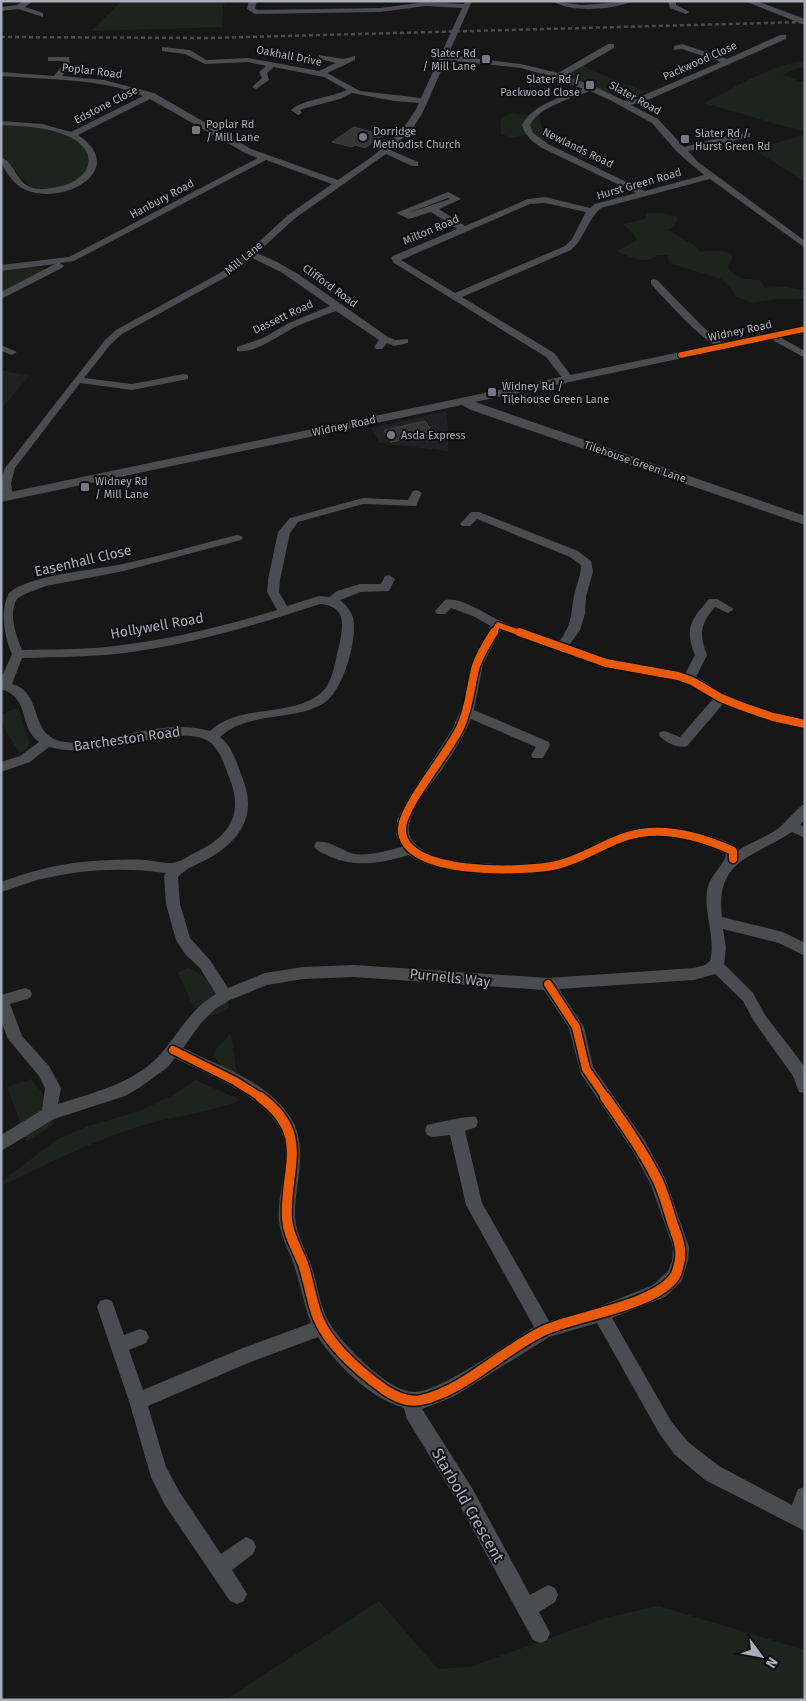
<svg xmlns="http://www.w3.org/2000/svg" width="806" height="1701" viewBox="0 0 806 1701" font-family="'Fira Sans',sans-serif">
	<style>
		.built { fill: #212123 }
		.green { fill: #1d241e }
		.building { fill: #353536; stroke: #3f4043 }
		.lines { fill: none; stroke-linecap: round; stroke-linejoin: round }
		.minor { fill: #4b4c50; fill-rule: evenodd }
		.tertiary { fill: #4b4c50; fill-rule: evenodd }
		.rail { stroke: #4b4c4f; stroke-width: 2.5; stroke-dasharray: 4 3; stroke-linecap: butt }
		.cycleway-far2-casing { stroke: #111113; stroke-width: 8 }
		.cycleway-far1-casing { stroke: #111113; stroke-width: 11 }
		.cycleway-casing { stroke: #111113; stroke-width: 13 }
		.cycleway-far2 { stroke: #e8590c; stroke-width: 5.5 }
		.cycleway-far1 { stroke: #e8590c; stroke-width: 8 }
		.cycleway { stroke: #e8590c; stroke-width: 10 }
		.poi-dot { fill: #757880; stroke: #111113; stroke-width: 2 }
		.labels { text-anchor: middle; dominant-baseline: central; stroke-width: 4; stroke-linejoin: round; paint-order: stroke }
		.far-poi-label { font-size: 11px; fill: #a8adb8; stroke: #111113; text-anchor: start }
		.far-street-label { font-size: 11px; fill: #a8adb8; stroke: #111113 }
		.street-label { font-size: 14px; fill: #a8adb8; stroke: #111113 }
		.near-street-label { font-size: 16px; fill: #a8adb8; stroke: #111113 }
	</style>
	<rect width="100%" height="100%" fill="#171717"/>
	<g class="built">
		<path d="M1,370l28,6 -28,34z"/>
		<path d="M446,411l2,16v24l-68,-8 -9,-15z"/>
	</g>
	<g class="green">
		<path d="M122,1h105l-4,5 -1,21 -131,4z"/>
		<path d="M805,61v8l-5,-2 -18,8 23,8v49l-101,-29c30,-15 68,-39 101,-42z"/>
		<path d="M584,65l6,5 49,19 11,1 -19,8 -10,-1 -51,-20 1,-5z"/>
		<path d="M512,113l22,3 5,-2 6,28 -14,-8 -19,4 -11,-4v-16z"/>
		<path d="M1,125c26,-1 68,1 84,24 14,21 -13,39 -32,40 -8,1 -16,-1 -23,-2l-29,-33z"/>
		<path d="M805,135v47l-52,-33z"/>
		<path d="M647,213h16l15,4 -4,10 -7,3 27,15 5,6c12,2 22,-2 33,3v5l-4,7c7,16 19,11 33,15l3,7 22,-1 14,3 5,-1v10h-29l-23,4 -17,-6 -4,-8 -11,-10 -52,-16 -1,-8h-10c-12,11 -29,1 -42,-4l21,-11 -4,-7 -10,-9 22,-5z"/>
		<path d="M41,267l4,3 -44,24v-25z"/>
		<path d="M18,708c2,6 4,13 6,19 5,13 9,18 -4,27l-14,-23 -5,-10v-7z"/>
		<path d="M189,968c16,10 38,19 40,39 -33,25 -39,-10 -51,-35z"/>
		<path d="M231,1033l6,41 -17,-9 -6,-8 1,-7z"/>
		<path d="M31,1079l14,17 10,22 -3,8 -25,15 -20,-54z"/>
		<path d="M195,1080l46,20c-34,14 -72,16 -107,28 -46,15 -89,37 -133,58v-4l55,-42 32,-14 52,-15 33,-16z"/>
		<path d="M379,1601l59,68 32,-2 138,-50 51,-11 146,44v50h-580z"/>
	</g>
	<g class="building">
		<path d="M354,127l29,8 -18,13 -10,-3 -3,2 -20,-5z"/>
		<path d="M425,421l9,13 -43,8 -7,-11 1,-1z"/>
	</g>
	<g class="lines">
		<g class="minor">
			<path d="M24,1h9l-8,6 18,6v4l-25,-8 -17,2v-4l16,-2z"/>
			<path d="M249,1h8l-2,7 2,2 123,-2 46,-6 38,2 1,-3h7l-24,54 73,9 37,9 50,-29h6v4l-49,28 29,10 31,15 19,-6 77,-33 -39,-13 -8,1v-4l8,-2 45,15 53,-24h6v4l-136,60 -19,6 27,14 26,28 46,-12 20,-2v4l-62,14 10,11 107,79v7l-95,-69 -109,29c-14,12 -16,30 -30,42l-109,47 92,56 19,25 -5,3 -4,-1 -18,-23 -152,-94 -3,-5 2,-2 64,-27 -26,-17 -22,7 -13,-6 52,-21 13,7 -22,10 26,17 63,-27 17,-2 45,11 5,-4 41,-11 -94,-45c-9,-6 -17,-12 -20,-23 11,-21 40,-28 61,-36l-27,-11 -35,-10 -75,-8 -24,54 -10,15 -22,21 28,12v4h-6l-26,-12 -92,65 -37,34 20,9 21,12 90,63 7,3 13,-1v4l-14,3 -7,-3 -5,6h-6l-2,-2 5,-7 -43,-29c-13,5 -28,10 -41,16 -15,8 -41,27 -58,24v-4l26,-9 26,-15 41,-17 -49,-34 -29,-14 -26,19 -104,57 -11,10 -27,34 48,6 52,-10 4,1v4l-56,11 -52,-7 -65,85 -4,15 2,14 -2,2h-8l-2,-19 4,-12 100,-128 11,-10 104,-57 20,-14 48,-44 44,-31 -66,-24 -192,101 -14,2 4,3 -2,2 -61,31v-7l54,-28 -54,7v-6l68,-8 189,-99 -13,-5 -95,-54 -72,36c60,40 -39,84 -68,42 -5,-7 -9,-12 -9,-20 13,5 15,24 29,30 8,3 19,2 27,0 31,-5 46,-33 13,-50 -21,-10 -46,-11 -69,-12v-4l41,3 29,8 72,-36c-42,-18 -96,-16 -142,-20v-4l53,4 8,-10v-5h-14v-4h21l1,9 -8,10 42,4 50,13 97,56 87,31c31,-21 65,-42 81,-77l-25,-2 -42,-8 -12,6 -38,10 -2,1 2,3 -4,2 -7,-5c10,-10 41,-13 56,-20l-23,-13 -50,-10 -7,6 2,7 -13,9 -4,-2 10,-9 -3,-6 7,-6 -18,-4 -43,2 -20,-10 -23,-3v-4l28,3 16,10 42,-2 71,13 17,-8 -17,-4v-4l24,4 12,-3v4l-28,13 33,18 61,7 41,-90 -36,-2 -46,6 -125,2 -8,-5zM590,91l20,9 42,23 25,29 27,23 -59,16 -97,-47 -15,-11 -3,-8c10,-19 41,-26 60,-34zM448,198l2,1 -42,14zM545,203l41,9 -14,27 -7,7 -110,47 -54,-33 129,-56z"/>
			<path d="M553,1l29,4 50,-4c-16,9 -64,12 -79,0z"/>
			<path d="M668,1h8v4l14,7 -4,2 -16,-6z"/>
			<path d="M654,279l3,1 45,46 23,19v4c-13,3 -63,-53 -74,-65v-4z"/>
			<path d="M772,333l33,18v7l-36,-20 -2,-2z"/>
			<path d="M1,345l16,7 -5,3 -11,-4z"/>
			<path d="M417,490l5,3 -6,13 -53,-2 -65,18 -8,11 -10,47 -1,12 8,14 32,-10 10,1 8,-6 23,-7h21l4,-8 4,-1 6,4 -6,12 -28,1 -21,8c6,5 11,11 13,18 5,21 -10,73 -29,85 -31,19 -77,8 -104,34 12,9 17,26 22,40 15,35 1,61 -31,80 -12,7 -24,10 -33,20l2,27 10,34 20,22 18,28 37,-15 38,-6 51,-2 194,13 146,-10 11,-3 5,-4c6,-22 -6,-47 -3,-70 2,-15 19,-28 19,-37 -28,-13 -58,-21 -88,-16 -24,4 -44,20 -67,28 -37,13 -130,13 -162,-11 -28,8 -51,13 -78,2 -6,-3 -14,-5 -17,-11l2,-4c12,-3 26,9 38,12 16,2 32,-3 48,-7l-6,-12 1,-15 12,-23 44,-69 11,-26 9,-43 18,-33 -18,-10 -22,-8 -6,6h-8l-2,-3 10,-11c16,-4 43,16 58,22 18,8 37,14 55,21 15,-20 12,-25 16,-47 2,-11 7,-20 7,-31l-11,-8 -93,-38 -7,7h-8l-2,-2 11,-12h8l99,39 13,10 2,11 -7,24 -1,18 -5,16 -12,17 39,12 78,15 10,-19c-11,-27 -4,-35 14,-56h8l17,10 -6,4 -13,-6c-15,17 -16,28 -8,48l-11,22c11,5 20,13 30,18 25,12 52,19 79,25v8l-47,-11 -35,-13 -36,42c-9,3 -23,-4 -28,-11l1,-3 5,-1 15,6 33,-38 -21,-13 -17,-7 -73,-13 -101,-36 -18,34 -9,46 75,32 1,3 -7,13h-10l-2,-3 5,-8 -65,-28c-7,16 -16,31 -26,46 -12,18 -33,39 -36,61 -6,46 121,40 148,34 29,-7 51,-27 81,-32 22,-3 86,5 101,22 13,-9 32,-14 43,-25 5,-4 17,-19 23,-21v15l-5,6 5,2v11l-13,-6c-40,26 -77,28 -70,85l61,15 22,11v13l-26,-13 -56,-14 3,19 -2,16 29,29 12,22 40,52v26l-6,-1 -6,-16 -38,-53 -12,-22 -28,-27 -21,6 -135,9 25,38 9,40 52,74 20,37 24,69 -1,14 -7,21 -16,15 -53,21 59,103 17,21 31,24 73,39 6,-16 7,-2v44l-100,-51 -31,-26 -15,-21 -62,-110 -48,14 -96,60 -31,12 50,79 58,107 18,-10 7,3 3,7 -3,7 -16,10 11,21 -3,7 -7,3 -7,-3 -75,-138 -51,-83 -3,-11c-34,-10 -67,-43 -86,-71l-70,26 -100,43 18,61 13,24 42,63 25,-17 7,3 3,7 -3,7 -21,16 15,24 -3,7 -7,3 -7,-3 -65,-96 -14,-28 -22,-76 -32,-94 3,-6 6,-2 6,2 12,34 16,-6 6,2 3,6 -3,6 -17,7 14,40 95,-40 73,-27c-7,-18 -10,-37 -16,-55 -5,-16 -14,-30 -16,-47 -3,-30 16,-67 0,-94 -19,-33 -72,-53 -104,-69l-7,9 -29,21 -14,8 -71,23 -53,32v-16l41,-25 3,-22 -6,-12 -31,-37 -7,-18v-26l24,-7 5,2 2,4 -2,4 -20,6 12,32 27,30 12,22 -3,16c34,-11 76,-21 101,-48 19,-21 31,-47 57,-62l-16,-26 -15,-14 -9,-14 -10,-36 -2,-28 2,-3c-40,-6 -85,-4 -124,6 -14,3 -27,9 -41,13v-10c27,-10 53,-17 81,-20 21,-2 43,-3 64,-2 8,1 18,3 26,3 6,0 15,-6 20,-9 36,-16 53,-39 37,-77 -6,-15 -10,-33 -27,-39 -13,-4 -29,-2 -42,0 -37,5 -74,19 -111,9l-19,15 -29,10v-10l19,-6 19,-14c-21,-15 -8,-44 -38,-53v-10l11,-25c-8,-17 -12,-45 -3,-61 19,-18 87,-23 114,-29 38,-8 76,-20 114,-29l4,1 2,2 -2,2 -117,31 -78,15 -21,8 -8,5c-9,15 -1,36 5,51 28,-1 56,0 84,-3 58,-6 115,-20 171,-37l-10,-18 1,-12 10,-48 12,-14 73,-20 45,2 5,-9zM320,604c12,1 22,6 22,20 0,11 -3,23 -6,34 -2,11 -5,24 -12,32 -28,29 -83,12 -114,41 -33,-10 -70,1 -103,7 -13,3 -29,6 -42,4 -38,-5 -20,-49 -53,-58l10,-26c37,-1 74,-1 110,-6 64,-9 127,-28 188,-48zM354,977l190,13 25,38 12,46 52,77 18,34 22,62 -1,14 -4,10 -15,14 -52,21 -52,15 -67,-118 -17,-72 11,-4 2,-5 -2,-5c-6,-2 -41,6 -49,8l-2,5 2,5 6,2 17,-2 16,70 68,122c-26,16 -92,64 -119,65 -26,1 -74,-49 -86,-70 -9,-15 -11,-35 -16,-51 -5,-18 -17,-35 -18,-54 -1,-32 14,-67 -3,-97 -21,-37 -73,-54 -109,-72l18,-25 14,-14 15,-9 37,-15 36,-6z"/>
		</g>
		<g class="tertiary">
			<path d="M744,1h13l48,18v6z"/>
			<path d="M805,326v6l-330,70 330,114v9l-334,-115 -9,-5 -461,97v-8z"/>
		</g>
		<path class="rail" d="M1,37l209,1 595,-16"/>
		<g class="cycleway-far2-casing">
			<g id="cycleway-far2">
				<path d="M681,355l124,-26"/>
				<path d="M493,634l5,-9 25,9"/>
			</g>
		</g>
		<g class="cycleway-far1-casing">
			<g id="cycleway-far1">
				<path d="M494,632c-7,11 -14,22 -18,34 -6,21 -6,41 -16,62 -12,25 -57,78 -58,100 -3,49 126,44 155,37 33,-8 58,-31 92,-33 30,-2 58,7 84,19v8"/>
				<path d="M519,632l87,31 72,13 14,5 29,17 20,8 32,11 32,7"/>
				<path d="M548,984l28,43 10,42 20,29"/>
				<path d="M173,1050l62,31 27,17"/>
			</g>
		</g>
		<g class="cycleway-casing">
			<path id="cycleway" d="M260,1097c52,38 24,72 27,122 1,16 10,30 16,45 6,18 8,36 15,54 12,29 42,54 67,72 11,7 23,13 36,10 43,-9 84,-52 124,-70 31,-14 112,-25 130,-54 2,-3 3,-9 4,-12 4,-15 -2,-28 -7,-42 -4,-13 -8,-28 -14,-41 -15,-30 -34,-57 -53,-84"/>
		</g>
		<use href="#cycleway-far2" class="cycleway-far2"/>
		<use href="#cycleway-far1" class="cycleway-far1"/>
		<use href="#cycleway" class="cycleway"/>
	</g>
	<g class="poi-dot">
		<rect x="481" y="54" width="10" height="10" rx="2.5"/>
		<rect x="585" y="80" width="10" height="10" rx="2.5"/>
		<rect x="191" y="125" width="10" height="10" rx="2.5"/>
		<circle cx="363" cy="137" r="5"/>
		<rect x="680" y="134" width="10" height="10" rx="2.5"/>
		<rect x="487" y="387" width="10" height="10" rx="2.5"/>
		<circle cx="391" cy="435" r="5"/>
		<rect x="80" y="482" width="10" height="10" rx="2.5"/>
	</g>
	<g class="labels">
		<g class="far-poi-label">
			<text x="476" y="53" text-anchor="end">Slater Rd<tspan x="476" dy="13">/ Mill Lane</tspan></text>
			<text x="580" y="79" text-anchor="end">Slater Rd /<tspan x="580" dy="13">Packwood Close</tspan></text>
			<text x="206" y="124">Poplar Rd<tspan x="206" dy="13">/ Mill Lane</tspan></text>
			<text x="373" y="131">Dorridge<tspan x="373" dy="13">Methodist Church</tspan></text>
			<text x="695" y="133">Slater Rd /<tspan x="695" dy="13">Hurst Green Rd</tspan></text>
			<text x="502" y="386">Widney Rd /<tspan x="502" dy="13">Tilehouse Green Lane</tspan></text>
			<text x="401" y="435">Asda Express</text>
			<text x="95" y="481">Widney Rd<tspan x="95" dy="13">/ Mill Lane</tspan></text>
		</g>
		<g class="far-street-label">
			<text transform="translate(289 56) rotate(11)">Oakhall Drive</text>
			<text transform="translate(700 61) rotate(-24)">Packwood Close</text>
			<text transform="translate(92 71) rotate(7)">Poplar Road</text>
			<text transform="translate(635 98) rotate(29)">Slater Road</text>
			<text transform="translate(106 105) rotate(-27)">Edstone Close</text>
			<text transform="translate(578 148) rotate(26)">Newlands Road</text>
			<text transform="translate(639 184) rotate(-16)">Hurst Green Road</text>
			<text transform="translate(162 199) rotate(-28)">Hanbury Road</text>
			<text transform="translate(431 230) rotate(-23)">Milton Road</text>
			<text transform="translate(244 258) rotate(-40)">Mill Lane</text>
			<text transform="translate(330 286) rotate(36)">Clifford Road</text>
			<text transform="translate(283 317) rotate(-25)">Dassett Road</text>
			<text transform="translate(740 331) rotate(-12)">Widney Road</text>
			<text transform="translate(344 426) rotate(-12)">Widney Road</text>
			<text transform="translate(635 462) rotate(19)">Tilehouse Green Lane</text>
		</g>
		<g class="street-label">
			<text transform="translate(83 561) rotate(-13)">Easenhall Close</text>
			<text transform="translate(157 626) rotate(-10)">Hollywell Road</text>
			<text transform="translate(127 739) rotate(-8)">Barcheston Road</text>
			<text transform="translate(450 978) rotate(6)">Purnells Way</text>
		</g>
		<g class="near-street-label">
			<text transform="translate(468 1505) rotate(60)">Starbold Crescent</text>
		</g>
	</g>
	<rect width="806" height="1701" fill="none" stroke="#a8adb8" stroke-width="5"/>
	<g transform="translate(761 1656) rotate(122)" stroke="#111113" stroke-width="4" paint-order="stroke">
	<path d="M0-4L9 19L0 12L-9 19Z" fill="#a8adb8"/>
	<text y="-8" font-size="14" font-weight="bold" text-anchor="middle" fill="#a8adb8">N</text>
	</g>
</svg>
